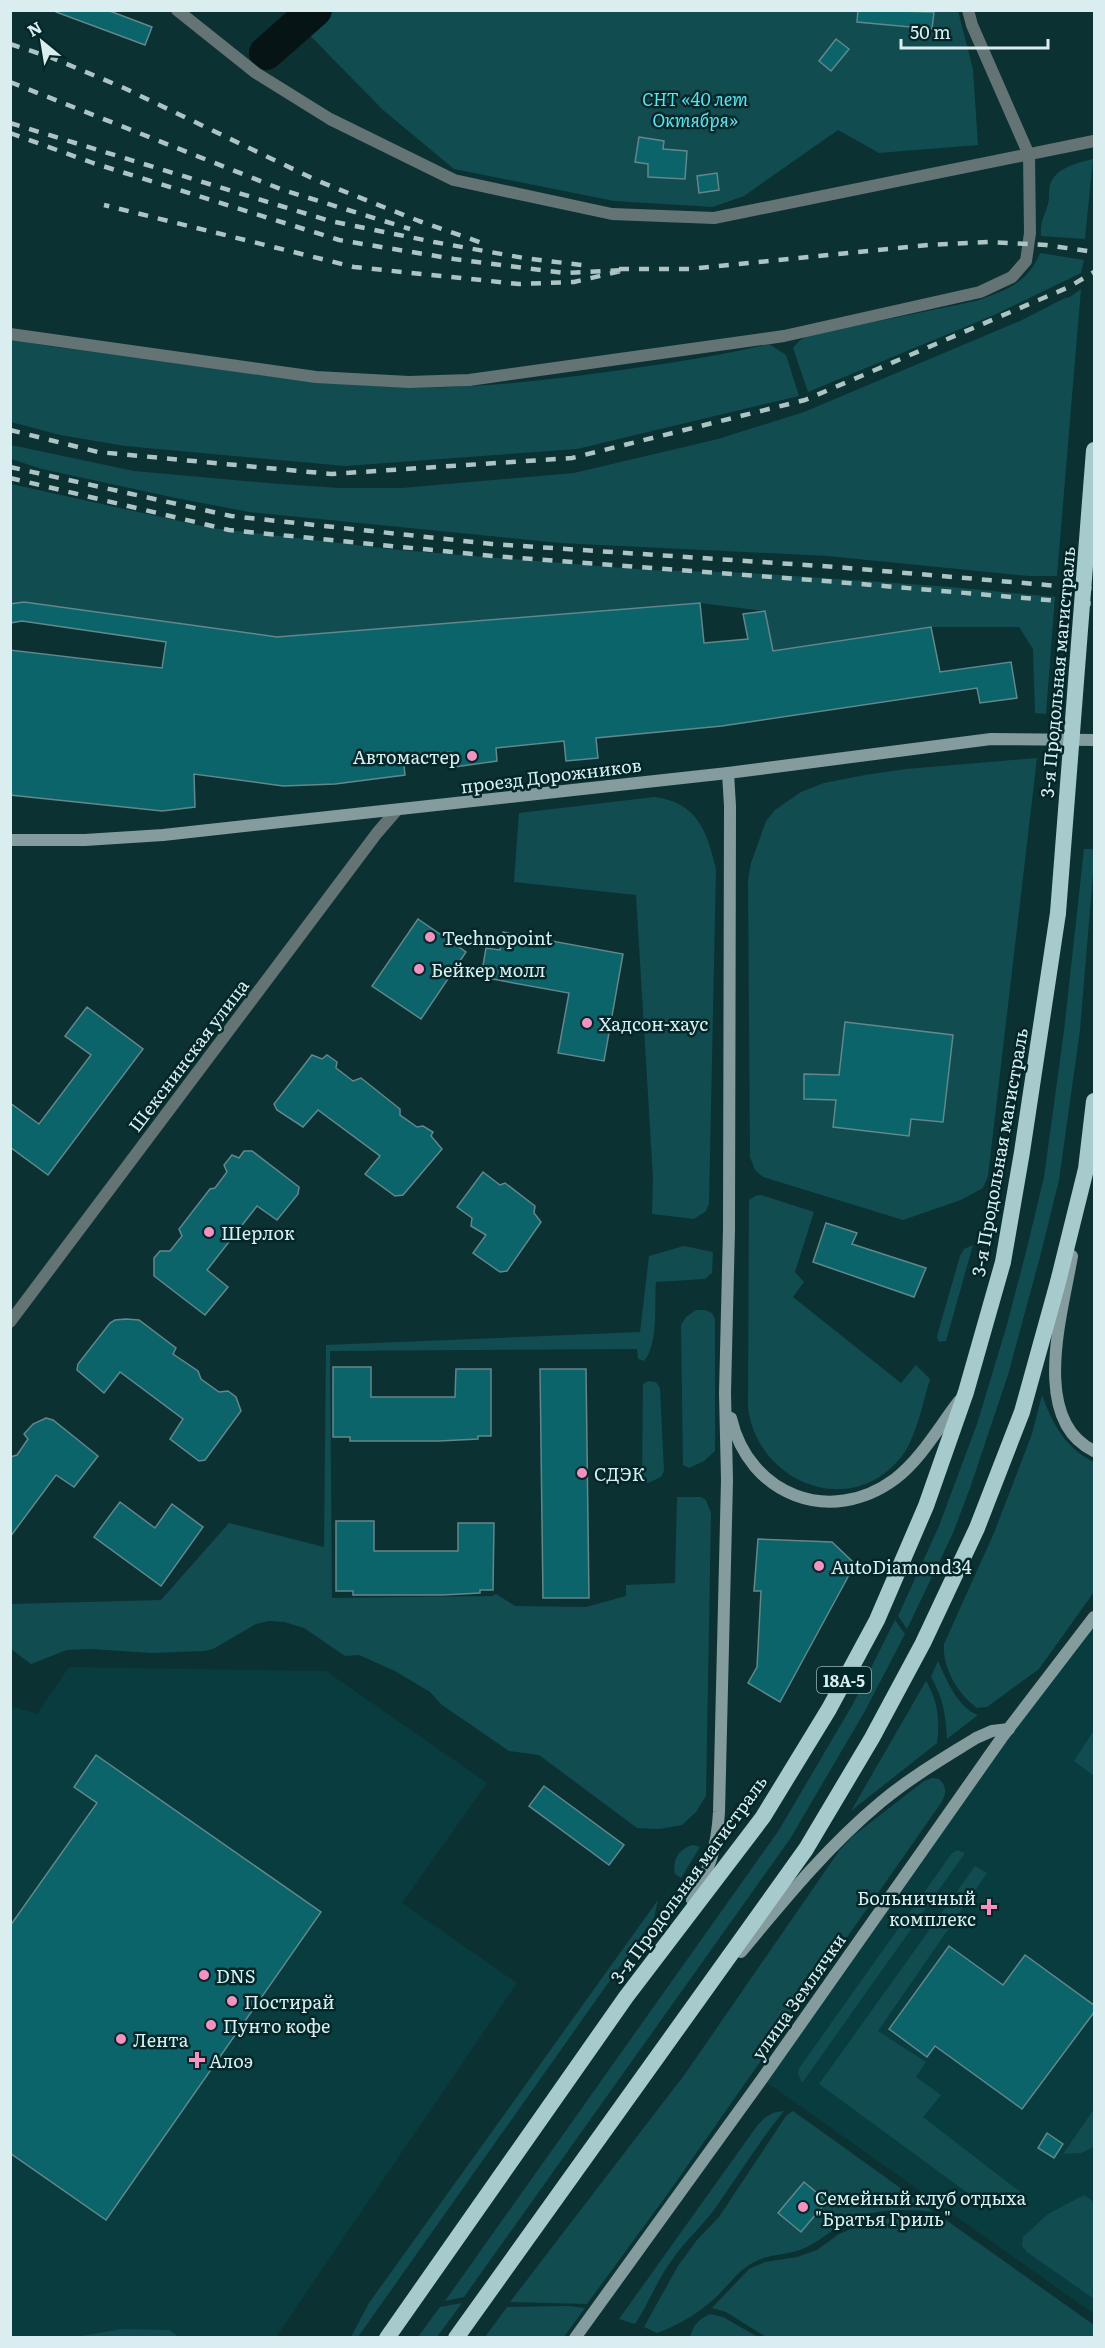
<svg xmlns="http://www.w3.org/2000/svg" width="1105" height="2348" viewBox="0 0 1105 2348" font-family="Literata,serif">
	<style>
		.built { fill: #083c3f }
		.green { fill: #114c50 }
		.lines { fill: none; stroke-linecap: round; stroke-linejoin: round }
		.river { stroke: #071415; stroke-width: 34 }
		.building { fill: #0a646a; stroke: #63878a; stroke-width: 1.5 }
		.minor { stroke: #647374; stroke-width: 12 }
		.secondary { stroke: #849c9e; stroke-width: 12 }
		.trunk { stroke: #a7cacd; stroke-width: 16 }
		.rail { stroke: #adc4c5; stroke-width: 4.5; stroke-dasharray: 10 10; stroke-linecap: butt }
		.trunk-bridge { stroke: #a7cacd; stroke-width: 16 }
		.poi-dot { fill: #fc8fc2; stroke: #022729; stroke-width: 2 }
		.labels { text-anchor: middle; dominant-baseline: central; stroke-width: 5; stroke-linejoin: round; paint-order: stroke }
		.shield { fill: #022729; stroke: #9ab2b4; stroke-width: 1.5 }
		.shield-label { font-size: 16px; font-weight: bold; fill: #dbeeef }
		.park-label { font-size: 18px; font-style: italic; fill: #50e7f0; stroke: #022729 }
		.street-label { font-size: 18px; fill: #dbeeef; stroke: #022729 }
		.poi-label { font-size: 18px; fill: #dbeeef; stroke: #022729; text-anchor: start }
	</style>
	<rect width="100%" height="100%" fill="#0c3133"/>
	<g class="built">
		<path d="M1094,1617v697l-332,-235z"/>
		<path d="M69,1667l257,4 161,112 -85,120 115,80 -241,354h-265l-1,-631 27,8z"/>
	</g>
	<g class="green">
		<path d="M286,11h672l15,58 5,76 -99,8 -41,-23 -94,66 -31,11 -99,-6 -160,-32 -71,-59z"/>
		<path d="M1093,159l-8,80 -44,-3c-1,-15 3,-18 7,-32 2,-6 0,-13 2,-19 5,-17 27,-22 43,-26z"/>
		<path d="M1040,253l44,7 -3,13 -87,42 -186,77 -15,-44 6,-7 8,-5 169,-35c29,-10 52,-18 64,-48z"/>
		<path d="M1081,289l-24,287h-28l-202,-20 -267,-13 -311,-31 -73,-14 -134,-29 -31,-10v-14l123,26 145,13 61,4h62l172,-15 144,-34 86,-27 216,-91 45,-23 5,-1z"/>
		<path d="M10,339l38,7 313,39c83,7 164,-2 246,-13 55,-8 108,-15 162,-28l17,11 13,41 -222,53 -232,17 -220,-20 -65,-11 -49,-13z"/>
		<path d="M11,484l200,44 188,22 250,20 101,3 201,14 104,10 -9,117 -11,-1 -2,-64 -14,-22h-88l-158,24 -9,-40 -64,-8 -423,34 -252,-35 -14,2z"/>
		<path d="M1037,758l-49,418 -5,12 -22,12 -58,20 -140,-43 -8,-7 -5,-13 -2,-277 3,-17 15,-42 9,-11 26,-18 23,-9 41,-8 41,-6z"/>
		<path d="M654,797c43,5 53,34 62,72l-7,334 -3,8 -12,8 -42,-5 1,-36 -17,-283 -122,-13 5,-69z"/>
		<path d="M1084,849h10v14l-14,167 -21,150 -18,73 -33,122 -38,113 -17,45 -46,96 -9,-13 41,-90 38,-102 29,-96 20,-76 18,-75 20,-146z"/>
		<path d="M761,1195l53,17 -19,60 9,10 -11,15 108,86 15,-18 14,14c-7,23 -14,59 -28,77 -51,65 -144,27 -154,-48l1,-208 6,-4z"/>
		<path d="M973,1245l-27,96 -7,1 -2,-5 2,-8 21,-73 4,-7z"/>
		<path d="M684,1246l29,6 -1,21 -7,6 -49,3c-2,22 3,62 -12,79l-6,-2 -1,-10 -307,2 2,247 160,-2 4,-2 19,12 71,1 40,-11v-11l49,-2 2,-86h24l5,3 5,13 -5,283 -10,16 -14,13 -23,4 -22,-1 -98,-73 -30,-4 -67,-46 -12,-13 -35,-21 -36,-16 -14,1 -41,-28 -20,-6 -15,-1 -13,3 -43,25 -9,2 -52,2 -60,-4 -25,1 -36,14 -20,-15v-45l150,-4 68,-77 95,24 2,-202 314,-13 9,-76z"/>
		<path d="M696,1310h9l7,3 3,6v132l-11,10 -15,7 -6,-3 -2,-140 5,-8z"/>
		<path d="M648,1381l8,1 4,6 4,83 -3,6 -13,6 -6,-2 1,-97z"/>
		<path d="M1042,1395c10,28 24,54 52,67v130l-55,77 -52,38 -10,1c-19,-14 -35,-40 -33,-64l50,-111 38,-99z"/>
		<path d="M895,1620l10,14 -40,77 -75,128 -326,458 -19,4 334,-471 74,-126z"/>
		<path d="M938,1661c8,18 20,47 40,54l-31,24c-1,-23 -4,-42 -16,-62z"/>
		<path d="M926,1681c12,20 14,40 11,62l-86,68z"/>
		<path d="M1094,1730v46l-20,-15z"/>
		<path d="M932,1778l7,1c8,8 8,14 2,24l-272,389 -82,112 -77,-2 175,-228 154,-223 14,-15 71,-55z"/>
		<path d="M693,1845l7,2 -19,31 -6,-4c-3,-15 4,-25 18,-29z"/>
		<path d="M957,1850l8,3 -163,230 -4,-10 2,-6 152,-214z"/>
		<path d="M975,1866l12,7 -109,158 48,31 -10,15 25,18 -18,22 100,77c-22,13 -32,9 -54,0l-150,-110z"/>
		<path d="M658,1900l-4,18 -296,419h-7l18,-34z"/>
		<path d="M1094,2109v38l-13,6 -18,1z"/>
		<path d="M784,2111c-26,32 -47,66 -70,99 -13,17 -30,32 -42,50 -15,20 -23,43 -37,64l-16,-5 138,-193c9,-10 14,-14 27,-15z"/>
		<path d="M793,2111l141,101c-31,-4 -67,-3 -94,13 -12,8 -22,17 -35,23 -18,8 -39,5 -56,17 -11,7 -18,17 -27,26 -18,19 -40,33 -65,42l-13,-6 34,-61 19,-26 22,-23 67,-101z"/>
		<path d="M1084,2195l10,7v97l-67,-47 -5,-6 1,-9 25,-23z"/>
		<path d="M920,2216l26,4 148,105v12h-328l-40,-25 -14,-4 37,-39 16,-7 32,-5 20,-7 22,-16 34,-14z"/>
		<path d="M462,2303l-25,34h-19l22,-30z"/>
		<path d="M568,2306l17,2 -21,29h-79l22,-30z"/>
		<path d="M710,2314l13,3 35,20h-68c3,-12 9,-18 20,-23z"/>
		<path d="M121,2329l48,1 10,7h65h-168z"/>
	</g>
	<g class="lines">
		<path class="river" d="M266,53l49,-43"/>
	</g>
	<g class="building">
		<path d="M56,10h51l45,17 -7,18 -89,-33z"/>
		<path d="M858,10l76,2 -2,17 -75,-7z"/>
		<path d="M836,39l13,10 -18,22 -12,-10z"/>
		<path d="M639,137l25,4 -1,8 24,2 -2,28 -37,-2v-13l-13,-2z"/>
		<path d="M717,173l2,17 -20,3 -2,-17z"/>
		<path d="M24,602l253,35 423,-34 4,40 44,-4 -5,-25 22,-3 8,40 158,-24 9,45 71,-10 6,36 -37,5 -3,-15 -255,38 -126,12 2,20 -32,3 -2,-20 -68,7 1,13 -42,6 -3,-15 -49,5 2,18 -70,9 -52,2 -89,-12 1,33 -33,4 -152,-16v-145l152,18 4,-26 -144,-21 -12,2v-19z"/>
		<path d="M418,919l48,33 -45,67 -49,-33z"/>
		<path d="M503,932l120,22 -19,107 -46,-8 11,-60 -88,-16 5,-29 14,2z"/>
		<path d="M87,1007l56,42 -95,126 -38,-28v-44l29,21 52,-69 -26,-19z"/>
		<path d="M845,1022l108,13 -10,87 -32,-3 -2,17 -76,-9 3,-27 -32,-1v-25l35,1z"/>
		<path d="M312,1055l10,4 5,-4 10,7 -1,6 17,13 8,-3 39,31v6l17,12 6,-1 10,6 -2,4 11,13 -39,46 -8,1 -30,-22 15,-18 -62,-46 -15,17 -26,-17 -3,-6z"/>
		<path d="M244,1151h8l47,36 -1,7 -21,26 -20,-14 -50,64 21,17 -23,28 -51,-39v-18l6,-7h10l12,-15 -3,-7 31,-40 5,-1 12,-16 -3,-7 8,-10 7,3z"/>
		<path d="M483,1172l17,13 5,-2 30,23 -1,7 7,9 -34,49 -7,1 -27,-19 13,-18 -15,-9 1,-8 -15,-11z"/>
		<path d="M826,1223l31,10 -5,11 74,24 -12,29 -101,-35z"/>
		<path d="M126,1319l13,1 37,28 -3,6 25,17 3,8 18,13 9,-1 8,6 5,14 -36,49 -6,1 -29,-22 13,-20 -63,-47 -16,21 -27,-23 1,-6 32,-41 5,-3z"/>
		<path d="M333,1367h38v30h84l1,-28h35v67h-13v3l-39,2h-89v-4h-17z"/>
		<path d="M540,1369h46l3,229h-46z"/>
		<path d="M46,1418l7,2 45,36 -24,31 -18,-12 -46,62v-80l7,-2 11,-16 -4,-5 9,-10z"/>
		<path d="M120,1502l35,26 17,-24 31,23 -42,59 -67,-49z"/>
		<path d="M336,1521h38v30h84v-28h36l-1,67h-13v3l-38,2h-89v-4h-17z"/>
		<path d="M758,1539l74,3 23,22 -75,138 -32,-19 9,-16 4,-76h-7z"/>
		<path d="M96,1755l225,157 -215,308 -96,-67v-227l87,-123 -23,-16z"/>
		<path d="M544,1786l80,59 -15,20 -80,-59z"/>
		<path d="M949,1946l54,39 22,-30 70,51v5l-73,98 -87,-63 -8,11 -38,-28z"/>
		<path d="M1047,2133l16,11 -9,14 -16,-10z"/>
		<path d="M804,2182l23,19 -26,31 -23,-19z"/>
	</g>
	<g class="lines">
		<g class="minor">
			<path d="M177,10l79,63 74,46 124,61 158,34 102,4 380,-77"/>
			<path d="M10,334l306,43 93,5 60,-2 315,-44 196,-44 32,-15 14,-16 4,-28 -1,-78 -57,-130 -4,-15"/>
			<path d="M10,1322l367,-489 19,-22"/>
		</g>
		<g class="secondary">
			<path d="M10,840h75l78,-5 565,-62 263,-34 103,1"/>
			<path d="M1072,1256c-9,55 -43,164 22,195"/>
			<path d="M731,1418c18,77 99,109 164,61 26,-20 44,-52 64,-78"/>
			<path d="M692,1900c18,-31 25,-53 27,-88l8,-332 -2,-87 4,-164 1,-423 -2,-33"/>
			<path d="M741,1952c44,-53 87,-106 140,-150 30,-25 63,-44 95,-64l16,-7 17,-2"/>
			<path d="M575,2338l187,-259 241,-343 91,-119"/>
		</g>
		<g class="trunk">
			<path d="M387,2338l239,-341 137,-180 66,-108 48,-89 49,-114 40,-114 37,-130 19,-110 36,-239"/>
			<path d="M456,2338l350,-489 66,-111 51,-95 54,-115 45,-116 36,-130 28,-113 8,-68"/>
		</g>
		<g class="rail">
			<path d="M10,44l40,13 74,31 194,93 101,40 69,24"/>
			<path d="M10,82l273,108 127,39"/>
			<path d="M10,123l320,98 104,21 90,16 65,8"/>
			<path d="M10,133l83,30 246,77 115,19 111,14 60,-3 -51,12 -55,2 -165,-17 -250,-62"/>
			<path d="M619,269h70l239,-24 61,-3 57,3 48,7"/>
			<path d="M10,430l88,22 233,22 241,-16 233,-58 264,-113 25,-15"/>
			<path d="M10,467l221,49 261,28 344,23 258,22"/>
			<path d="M10,478l219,52 264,26 344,26 257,22"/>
		</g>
		<path class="trunk-bridge" d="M1058,913l36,-463"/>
	</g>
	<g class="poi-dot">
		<circle cx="472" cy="756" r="6"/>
		<circle cx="430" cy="937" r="6"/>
		<circle cx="419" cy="969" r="6"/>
		<circle cx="587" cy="1023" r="6"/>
		<circle cx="209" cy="1232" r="6"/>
		<circle cx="582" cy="1473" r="6"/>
		<circle cx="819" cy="1566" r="6"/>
		<path d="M986 1898h6v6h6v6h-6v6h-6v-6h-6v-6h6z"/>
		<circle cx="204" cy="1975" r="6"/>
		<circle cx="232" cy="2001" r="6"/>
		<circle cx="211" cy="2025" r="6"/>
		<circle cx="121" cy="2039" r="6"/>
		<path d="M194 2051h6v6h6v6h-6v6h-6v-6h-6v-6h6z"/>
		<circle cx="803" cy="2207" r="6"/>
	</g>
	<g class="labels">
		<rect class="shield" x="817" y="1667" width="54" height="26" rx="4.5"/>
		<g class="shield-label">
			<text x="844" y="1680">18А-5</text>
		</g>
		<g class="park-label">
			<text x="695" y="98">СНТ «40 лет<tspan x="695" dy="21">Октября»</tspan></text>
		</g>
		<g class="street-label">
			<text transform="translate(1057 672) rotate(-85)">3-я Продольная магистраль</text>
			<text transform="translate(551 775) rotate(-7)">проезд Дорожников</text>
			<text transform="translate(188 1055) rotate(-53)">Шекснинская улица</text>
			<text transform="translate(999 1152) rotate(-80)">3-я Продольная магистраль</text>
			<text transform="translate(688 1879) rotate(-54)">3-я Продольная магистраль</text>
			<text transform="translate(798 1996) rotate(-55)">улица Землячки</text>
		</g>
		<g class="poi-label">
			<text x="460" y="756" text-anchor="end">Автомастер</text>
			<text x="442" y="937">Technopoint</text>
			<text x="431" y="969">Бейкер молл</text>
			<text x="599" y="1023">Хадсон-хаус</text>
			<text x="221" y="1232">Шерлок</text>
			<text x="594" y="1473">СДЭК</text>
			<text x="831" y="1566">AutoDiamond34</text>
			<text x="976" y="1897" text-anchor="end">Больничный<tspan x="976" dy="21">комплекс</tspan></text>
			<text x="216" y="1975">DNS</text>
			<text x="244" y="2001">Постирай</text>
			<text x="223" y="2025">Пунто кофе</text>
			<text x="133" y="2039">Лента</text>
			<text x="209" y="2060">Алоэ</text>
			<text x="815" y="2197">Семейный клуб отдыха<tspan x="815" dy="21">"Братья Гриль"</tspan></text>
		</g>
	</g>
	<rect width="1105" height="2348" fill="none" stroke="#dbeeef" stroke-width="24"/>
	<g transform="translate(42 42) rotate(330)" stroke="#022729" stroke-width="4.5" paint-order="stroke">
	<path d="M0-4.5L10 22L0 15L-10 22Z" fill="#dbeeef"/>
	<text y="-9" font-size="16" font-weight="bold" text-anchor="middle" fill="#dbeeef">N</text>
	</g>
	<path d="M901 39v9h147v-9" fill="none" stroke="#dbeeef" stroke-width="3"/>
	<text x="910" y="39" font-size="18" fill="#dbeeef" stroke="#022729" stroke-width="4.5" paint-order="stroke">50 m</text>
</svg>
